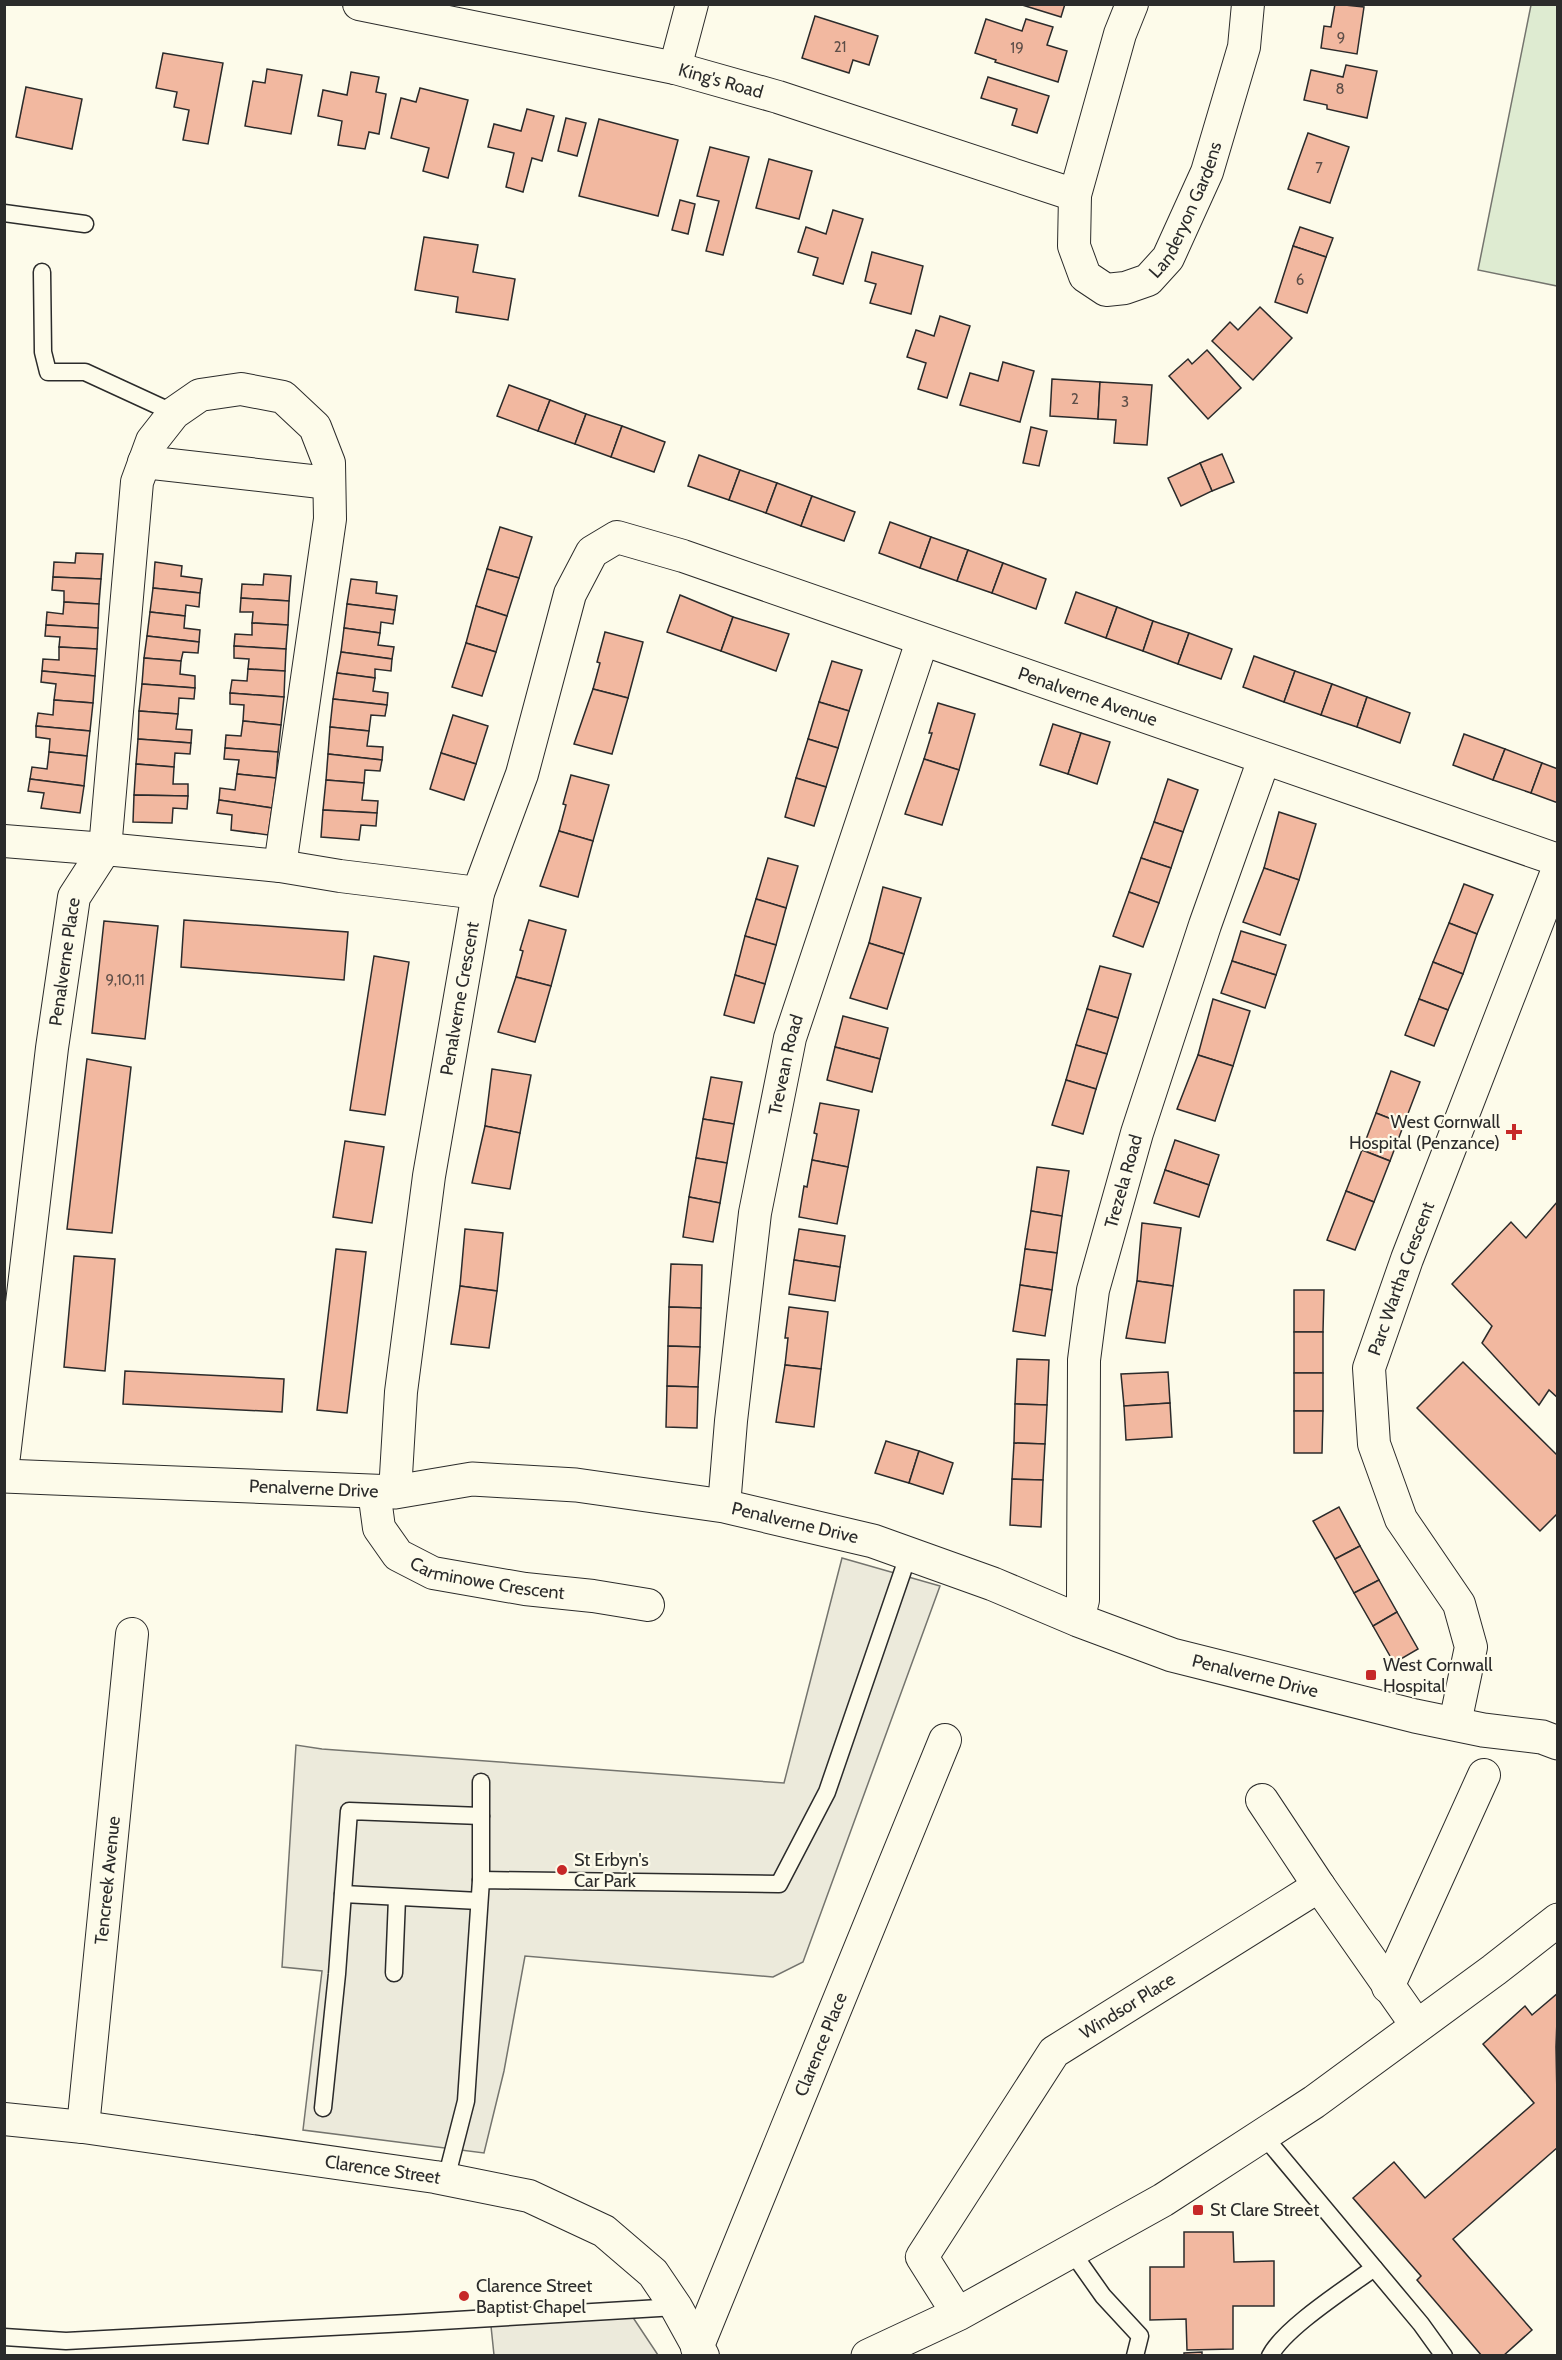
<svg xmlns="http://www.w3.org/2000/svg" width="1562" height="2360" viewBox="0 0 1562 2360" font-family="Cabin,sans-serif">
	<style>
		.green { fill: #deebd1; stroke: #74746e; stroke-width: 1.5 }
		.parking { fill: #eceadb; stroke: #74746e; stroke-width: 1.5 }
		.building { fill: #f2b8a0; stroke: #2b2b2b; stroke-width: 1.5 }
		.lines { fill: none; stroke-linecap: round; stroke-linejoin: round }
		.lane-casing { stroke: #2b2b2b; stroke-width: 19 }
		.street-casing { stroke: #2b2b2b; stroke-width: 34 }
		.secondary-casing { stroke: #2b2b2b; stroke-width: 35 }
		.lane { stroke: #fdfbea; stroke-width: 16 }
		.street { stroke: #fdfbea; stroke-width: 32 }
		.secondary { stroke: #fdfbea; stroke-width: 33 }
		.poi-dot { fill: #c62828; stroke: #fdfbea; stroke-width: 2 }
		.labels { text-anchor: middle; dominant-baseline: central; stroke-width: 4.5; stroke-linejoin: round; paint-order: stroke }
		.number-label { font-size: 15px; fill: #5d4e48 }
		.street-label { font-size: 18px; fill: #2b2b2b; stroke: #fdfbea }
		.poi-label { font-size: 18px; fill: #2b2b2b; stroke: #fdfbea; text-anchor: start }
	</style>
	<rect width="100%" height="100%" fill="#fdfbea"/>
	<path class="green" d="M1531,5h26v281l-79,-16z"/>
	<g class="parking">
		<path d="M842,1558l98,28 -137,376 -30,15 -248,-21 -21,115 -20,82 -181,-23 19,-159 -40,-4 14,-222 26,4 462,34z"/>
		<path d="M632,2316l26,39h-164l-3,-29z"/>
	</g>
	<g class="building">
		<path d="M1019,4h46l-4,13z"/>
		<path d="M1335,4l29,3 -7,47 -36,-6 3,-22 7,1z"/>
		<path d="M815,16l63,20 -9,29 -16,-5 -4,13 -47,-15z"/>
		<path d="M986,19l36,12 4,-12 27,8 -6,18 20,6 -9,31 -63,-20 1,-2 -21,-7z"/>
		<path d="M163,53l60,10 -15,81 -25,-4 6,-30 -15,-3 3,-15 -21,-4z"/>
		<path d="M1346,65l31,6 -10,47 -40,-9v-4l-23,-5 7,-30 32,7z"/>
		<path d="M267,69l35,6 -11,59 -46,-8 8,-45 12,2z"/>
		<path d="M351,72l28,5 -3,15 10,2 -7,40 -10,-2 -4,17 -27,-4 4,-24 -24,-5 5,-26 24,5z"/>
		<path d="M988,77l61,19 -12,37 -25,-8 5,-16 -36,-11z"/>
		<path d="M26,87l56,12 -10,50 -56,-12z"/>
		<path d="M420,88l48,12 -20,78 -25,-7 6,-23 -38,-10 10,-40 15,4z"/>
		<path d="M527,109l27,7 -12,45 -10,-3 -9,34 -17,-5 8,-34 -26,-6 6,-23 27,7z"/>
		<path d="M566,118l20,5 -9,33 -19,-5z"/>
		<path d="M599,119l79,21 -20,76 -79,-20z"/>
		<path d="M1308,133l41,14 -19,56 -42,-14z"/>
		<path d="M710,147l39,10 -26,98 -17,-4 13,-50 -22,-5z"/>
		<path d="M769,159l43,12 -13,48 -43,-11z"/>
		<path d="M680,200l15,4 -7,30 -16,-4z"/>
		<path d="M833,210l30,9 -20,65 -30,-9 5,-17 -20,-6 8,-25 20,7z"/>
		<path d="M1300,227l33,11 -7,19 -33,-11z"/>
		<path d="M424,237l54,8 -5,27 42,7 -7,41 -52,-8 2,-15 -43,-7z"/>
		<path d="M1293,246l33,11 -19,56 -32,-11z"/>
		<path d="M872,252l51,14 -12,48 -41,-11 6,-19 -11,-3z"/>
		<path d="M1260,307l32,31 -39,42 -41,-39 18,-19 8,8z"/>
		<path d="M940,316l30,10 -23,72 -29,-9 8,-26 -19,-6 9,-27 18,6z"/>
		<path d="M1207,350l34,38 -33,31 -39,-43 19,-17 4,5z"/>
		<path d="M1003,362l31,9 -14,51 -60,-17 10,-32 28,8z"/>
		<path d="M1052,379l48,3 -2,37 -48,-3z"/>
		<path d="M1100,382l52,3 -5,60 -33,-2 2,-23 -18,-1z"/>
		<path d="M509,385l41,15 -12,31 -41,-15z"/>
		<path d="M550,400l36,14 -11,30 -37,-13z"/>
		<path d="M586,414l36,12 -11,31 -36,-13z"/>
		<path d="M622,426l43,16 -11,30 -43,-15z"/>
		<path d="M1031,427l16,4 -8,35 -16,-3z"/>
		<path d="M1222,454l12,28 -22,9 -12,-28z"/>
		<path d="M699,455l41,15 -11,30 -41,-14z"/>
		<path d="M1200,463l12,28 -31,15 -13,-28z"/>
		<path d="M740,470l37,13 -11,30 -37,-13z"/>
		<path d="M777,483l35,13 -11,30 -35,-13z"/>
		<path d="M812,496l43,16 -11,29 -43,-15z"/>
		<path d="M890,522l41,15 -11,31 -41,-15z"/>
		<path d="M500,527l32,10 -13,41 -32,-9z"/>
		<path d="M931,537l37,13 -11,31 -37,-13z"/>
		<path d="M968,550l35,13 -11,30 -35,-12z"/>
		<path d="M76,553l27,1 -2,25 -48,-2 1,-15 21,1z"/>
		<path d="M155,562l27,4 -1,10 21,3 -2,14 -47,-5z"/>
		<path d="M1003,563l43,16 -10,30 -44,-16z"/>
		<path d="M487,569l32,9 -12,38 -31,-10z"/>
		<path d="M264,574l27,2 -2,25 -48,-3 1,-14 21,1z"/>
		<path d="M53,577l48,2 -2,25 -35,-2v-11l-12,-1z"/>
		<path d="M351,579l26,3 -1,11 21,3 -2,14 -48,-6z"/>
		<path d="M153,588l47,5 -1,14 -13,-2 -1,11 -35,-4z"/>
		<path d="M1076,592l41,15 -11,31 -41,-15z"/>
		<path d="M680,595l53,22 -12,34 -54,-19z"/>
		<path d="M241,598l48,3 -1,24 -36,-2 1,-11h-13z"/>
		<path d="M64,602l35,2 -1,24 -52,-3 1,-13 16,2z"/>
		<path d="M347,604l48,6 -2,14 -12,-2 -1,11 -36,-5z"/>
		<path d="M476,606l31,10 -11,36 -30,-9z"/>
		<path d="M1117,607l36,14 -10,30 -37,-13z"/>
		<path d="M150,612l35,4 -1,12 16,2 -1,12 -52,-6z"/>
		<path d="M733,617l56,17 -13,37 -55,-20z"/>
		<path d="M1153,621l36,12 -11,31 -35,-13z"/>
		<path d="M252,623l36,2 -2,24 -52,-3 1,-12 17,1z"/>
		<path d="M46,625l52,3 -1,21 -38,-2 1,-10 -15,-1z"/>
		<path d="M344,628l36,5 -2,12 16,2 -2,12 -51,-7z"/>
		<path d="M605,632l38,10 -15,56 -35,-9 7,-26 -3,-1z"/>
		<path d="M1189,633l43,16 -11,30 -43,-15z"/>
		<path d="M147,636l52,6 -1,11 -15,-1 -2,9 -37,-3z"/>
		<path d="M466,643l30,9 -14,44 -30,-9z"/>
		<path d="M234,646l52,3 -1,22 -37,-2 1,-10 -15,-1z"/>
		<path d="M59,647l38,2 -2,27 -53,-5 1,-12 16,1z"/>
		<path d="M341,652l51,7 -1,12 -16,-2v9l-38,-5z"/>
		<path d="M1254,656l41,15 -11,31 -41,-15z"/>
		<path d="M144,658l37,3 -1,13 15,2v12l-53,-4z"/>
		<path d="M832,661l30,9 -13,41 -30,-9z"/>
		<path d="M248,669l37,2 -1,26 -54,-4 2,-13 15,1z"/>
		<path d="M42,671l53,5 -2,27 -39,-3 2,-16 -15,-2z"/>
		<path d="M1295,671l37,13 -11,31 -37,-13z"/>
		<path d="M337,673l38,5 -2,13 15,2 -1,12 -54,-6z"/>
		<path d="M142,684l53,4 -1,11 -15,-1 -1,16 -39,-3z"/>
		<path d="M1332,684l35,13 -10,30 -36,-12z"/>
		<path d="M593,689l35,9 -16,56 -38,-10z"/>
		<path d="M230,693l54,4 -3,28 -38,-4 1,-16 -14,-1z"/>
		<path d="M1367,697l43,16 -10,30 -43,-16z"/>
		<path d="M333,699l54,6 -2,11 -14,-1 -2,16 -39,-4z"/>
		<path d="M54,700l39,3 -3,28 -54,-5 2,-13 15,2z"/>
		<path d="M819,702l30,9 -11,37 -30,-9z"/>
		<path d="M938,703l37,11 -16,56 -35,-11 8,-26h-3z"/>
		<path d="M139,711l39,3 -2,15 16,1 -1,13 -53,-4z"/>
		<path d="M453,715l35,11 -12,38 -35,-11z"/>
		<path d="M243,721l38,4 -3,27 -53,-4 1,-13 15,1z"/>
		<path d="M1053,724l28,9 -13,41 -28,-9z"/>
		<path d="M36,726l54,5 -3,25 -38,-4 1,-13 -14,-2z"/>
		<path d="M330,727l39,4 -2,15 16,1 -1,13 -54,-6z"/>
		<path d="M1081,733l29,9 -13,42 -29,-10z"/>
		<path d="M1464,734l41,15 -12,31 -40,-15z"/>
		<path d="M138,739l53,4 -1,11 -15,-1 -1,14 -38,-3z"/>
		<path d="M808,739l30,9 -12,39 -30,-9z"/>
		<path d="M225,748l53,4 -2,26 -39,-4 2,-14 -15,-1z"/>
		<path d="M1505,749l37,14 -11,30 -38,-13z"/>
		<path d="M49,752l38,4 -3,30 -54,-7 2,-12 15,2z"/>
		<path d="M441,753l35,11 -12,36 -34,-11z"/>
		<path d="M328,754l54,6 -2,11 -15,-1 -1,13 -38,-3z"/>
		<path d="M924,759l35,11 -17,55 -37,-11z"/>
		<path d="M1542,763l16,6v34l-27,-10z"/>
		<path d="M136,764l38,3 -1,17h15v12l-54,-1z"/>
		<path d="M237,774l39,4 -4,30 -53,-8 1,-12 15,2z"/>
		<path d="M571,775l38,10 -16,56 -34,-10 7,-26 -3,-1z"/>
		<path d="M796,778l30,9 -12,39 -29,-9z"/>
		<path d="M30,779l54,7 -4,27 -39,-5 3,-15 -16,-2z"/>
		<path d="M1168,779l30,11 -15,42 -29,-10z"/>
		<path d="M326,780l38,3 -2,17 16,1 -1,12 -54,-3z"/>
		<path d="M134,795l54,1 -1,13 -14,-1 -1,15 -39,-1z"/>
		<path d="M219,800l53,8 -4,27 -37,-5 1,-15 -15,-2z"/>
		<path d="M323,810l54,3 -1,13 -15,-1 -2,15 -38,-3z"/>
		<path d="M1279,812l37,12 -17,56 -35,-12z"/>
		<path d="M1154,822l29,10 -12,36 -30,-10z"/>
		<path d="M559,831l34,10 -15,56 -38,-11z"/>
		<path d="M768,858l30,8 -12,42 -30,-9z"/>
		<path d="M1141,858l30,10 -12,35 -30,-11z"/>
		<path d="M1264,868l35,12 -19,55 -37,-13z"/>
		<path d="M1464,884l29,11 -16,39 -28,-11z"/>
		<path d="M883,887l38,11 -17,56 -35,-11z"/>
		<path d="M1129,892l30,11 -16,44 -30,-11z"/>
		<path d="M756,899l30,9 -10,37 -31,-9z"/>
		<path d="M184,920l164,12 -4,48 -163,-13z"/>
		<path d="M529,920l37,10 -15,56 -35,-9 7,-26 -3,-1z"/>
		<path d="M104,921l54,5 -13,113 -53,-6z"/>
		<path d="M1449,923l28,11 -14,40 -30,-12z"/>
		<path d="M1241,931l45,14 -10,30 -44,-14z"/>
		<path d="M745,936l31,9 -11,39 -30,-9z"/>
		<path d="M869,943l35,11 -17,55 -37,-11z"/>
		<path d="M374,956l35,6 -24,153 -35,-5z"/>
		<path d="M1232,961l44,14 -11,33 -44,-15z"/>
		<path d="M1433,962l30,12 -15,36 -29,-11z"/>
		<path d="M1100,966l31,8 -13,44 -31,-9z"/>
		<path d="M735,975l30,9 -11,39 -30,-8z"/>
		<path d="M516,977l35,9 -16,56 -37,-10z"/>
		<path d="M1213,999l37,12 -17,55 -35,-11z"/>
		<path d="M1419,999l29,11 -14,36 -29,-11z"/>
		<path d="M1087,1009l31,9 -11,36 -31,-9z"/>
		<path d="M843,1016l45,12 -8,31 -45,-12z"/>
		<path d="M1076,1045l31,9 -11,35 -30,-9z"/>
		<path d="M835,1047l45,12 -8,33 -45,-12z"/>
		<path d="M1198,1055l35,11 -18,55 -38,-12z"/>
		<path d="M87,1059l44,8 -19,166 -45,-4z"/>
		<path d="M492,1069l39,6 -11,58 -35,-7z"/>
		<path d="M1391,1071l29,11 -16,42 -28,-11z"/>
		<path d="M711,1077l31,5 -8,42 -31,-5z"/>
		<path d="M1066,1080l30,9 -13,45 -31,-9z"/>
		<path d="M820,1103l39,7 -11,57 -36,-7 5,-26 -3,-1z"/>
		<path d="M1376,1113l28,11 -14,37 -28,-11z"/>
		<path d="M703,1119l31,5 -7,39 -31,-5z"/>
		<path d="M485,1126l35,7 -10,56 -38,-6z"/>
		<path d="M1175,1140l44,15 -10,30 -44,-15z"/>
		<path d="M345,1141l39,6 -12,76 -39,-6z"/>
		<path d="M1362,1150l28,11 -16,41 -28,-11z"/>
		<path d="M696,1158l31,5 -7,40 -31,-6z"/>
		<path d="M812,1160l36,7 -11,57 -38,-7 5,-31 3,1z"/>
		<path d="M1037,1167l32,4 -7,45 -31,-5z"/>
		<path d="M1165,1170l44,15 -10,32 -45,-14z"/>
		<path d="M1346,1191l28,11 -19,48 -28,-10z"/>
		<path d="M689,1197l31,6 -7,39 -30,-5z"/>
		<path d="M1558,1201v197l-9,-8 -10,15 -57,-62 10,-17 -40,-42 59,-62 15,16z"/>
		<path d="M1031,1211l31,5 -5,37 -32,-4z"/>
		<path d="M1142,1223l39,5 -8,58 -36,-5z"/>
		<path d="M465,1229l38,4 -6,58 -37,-5z"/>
		<path d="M799,1229l46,7 -5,31 -46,-7z"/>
		<path d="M336,1249l30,3 -19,161 -30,-3z"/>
		<path d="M1025,1249l32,4 -5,37 -32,-5z"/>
		<path d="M74,1256l41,3 -10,112 -41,-4z"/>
		<path d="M794,1260l46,7 -5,34 -46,-7z"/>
		<path d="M671,1264l31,1 -1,43 -32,-1z"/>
		<path d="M1137,1281l36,5 -8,57 -39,-5z"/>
		<path d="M1020,1285l32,5 -7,46 -32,-5z"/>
		<path d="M460,1286l37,5 -8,57 -38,-4z"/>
		<path d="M1294,1290h30l-1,42h-29z"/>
		<path d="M669,1307l32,1 -1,39 -32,-1z"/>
		<path d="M789,1307l39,5 -7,57 -36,-4 3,-27h-3z"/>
		<rect x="1294" y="1332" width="29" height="41"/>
		<path d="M668,1346l32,1 -2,40 -31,-1z"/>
		<path d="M1017,1359l32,1 -2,45 -32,-1z"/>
		<path d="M1463,1362l95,94v57l-18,18 -123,-123z"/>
		<path d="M785,1365l36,4 -7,58 -38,-5z"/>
		<path d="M125,1371l159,8 -2,33 -159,-8z"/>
		<path d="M1168,1372l2,31 -46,3 -3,-32z"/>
		<rect x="1294" y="1373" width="29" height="38"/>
		<path d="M667,1386l31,1 -1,41 -31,-1z"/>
		<path d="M1170,1403l2,34 -46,3 -2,-34z"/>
		<path d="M1015,1404l32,1 -2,39 -31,-1z"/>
		<path d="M1294,1411h29l-1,42h-28z"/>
		<path d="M886,1441l33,10 -10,32 -34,-10z"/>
		<path d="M1014,1443l31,1 -2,36 -31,-1z"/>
		<path d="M919,1451l34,12 -10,31 -34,-11z"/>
		<path d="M1012,1479l31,1 -2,47 -31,-2z"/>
		<path d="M1339,1507l21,39 -25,13 -22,-38z"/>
		<path d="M1360,1546l19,34 -25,13 -19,-34z"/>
		<path d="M1379,1580l18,32 -24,14 -19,-33z"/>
		<path d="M1397,1612l21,37 -24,14 -21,-37z"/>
		<path d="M1558,1993l-2,54 2,100 -105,92 79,91 -29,26h-21l-65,-76 4,-4 -68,-78 41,-36 31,36 109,-95 -51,-59 42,-38 7,9z"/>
		<path d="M1184,2232h49l1,30 40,-1v45h-41v43l-46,1 -1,-31 -36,1v-53h34z"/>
		<path d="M1202,2352v4h-18v-3z"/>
	</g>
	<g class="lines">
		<g class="lane-casing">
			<g id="lane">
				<path d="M4,213l81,11"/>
				<path d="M42,272l1,80 5,20h37l89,41"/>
				<path d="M481,1880v-98"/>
				<path d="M343,1894l136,7"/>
				<path d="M394,1973l3,-75"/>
				<path d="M323,2108l14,-134 12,-163 132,5"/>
				<path d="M1263,2135l158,189 23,32"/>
				<path d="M446,2179l20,-78 15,-221 298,4 48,-92 82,-239"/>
				<path d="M1072,2252l31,44 37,40 -5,20"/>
				<path d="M4,2337l62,4 341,-18 269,-16"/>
				<path d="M1270,2356c14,-28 77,-68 104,-88"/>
			</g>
		</g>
		<g class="street-casing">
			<g id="street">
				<path id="s1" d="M359,4l316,64 103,29 297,98"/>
				<path id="s2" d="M1132,4l-12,30 -45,161 -1,51 11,30 21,14 19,-2 23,-8 20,-22 39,-86 37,-125 4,-43"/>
				<path d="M675,68l17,-64"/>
				<path d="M144,462l185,21"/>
				<path d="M4,841l101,8 32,-367 15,-41 22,-28 26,-18 41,-6 42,8 32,30 14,36 1,56 -50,347"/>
				<path id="s3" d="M4,1456l48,-408 22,-151 31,-48 175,17 60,10 138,17"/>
				<path id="s4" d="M374,1491l5,37 19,27 35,18 92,16 68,7 55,9"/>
				<path id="s5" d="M395,1492l6,-100 28,-216 49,-283 44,-119 48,-180 22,-42 25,-15 66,19 875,304"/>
				<path id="s6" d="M724,1506l7,-85 24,-208 35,-175 132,-397"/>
				<path id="s7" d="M1078,1620l5,-20 1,-240 9,-70 44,-157 68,-208 59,-166"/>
				<path id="s8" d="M1455,1723l16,-76 -12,-43 -58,-85 -27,-75 -5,-76 38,-109 151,-390"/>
				<path d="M1262,1800l57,86"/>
				<path d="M1388,1987l96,-212"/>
				<path id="s9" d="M4,2119l79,8 352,50 94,19 75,35 49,42 23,34 27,49"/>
				<path id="s10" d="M83,2127l49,-493"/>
				<path id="s11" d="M958,2314l-36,-57 132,-205 265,-166 98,140"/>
				<path id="s12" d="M697,2348l248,-608"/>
			</g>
		</g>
		<g class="secondary-casing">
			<g id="secondary">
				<path id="s13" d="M4,1476l391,16 77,-13 104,6 148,21 149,35 120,43 85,36 94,35 243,61 68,14 59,7 16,6"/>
				<path d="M868,2356l90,-42 205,-114 151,-98 180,-132 64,-50"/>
			</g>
		</g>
		<use href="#lane" class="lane"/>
		<use href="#street" class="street"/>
		<use href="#secondary" class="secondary"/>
	</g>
	<g class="poi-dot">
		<path d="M1511 1123h6v6h6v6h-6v6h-6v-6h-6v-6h6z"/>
		<rect x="1365" y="1669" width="12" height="12" rx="3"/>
		<circle cx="562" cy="1870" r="6"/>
		<rect x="1192" y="2204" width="12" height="12" rx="3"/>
		<circle cx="464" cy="2296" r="6"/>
	</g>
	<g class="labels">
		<g class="number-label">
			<text x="1341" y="38">9</text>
			<text x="840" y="47">21</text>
			<text x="1017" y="48">19</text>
			<text x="1340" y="89">8</text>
			<text x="1319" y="168">7</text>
			<text x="1300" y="280">6</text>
			<text x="1075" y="399">2</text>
			<text x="1125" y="402">3</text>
			<text x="125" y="980">9,10,11</text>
		</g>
		<g class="street-label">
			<text stroke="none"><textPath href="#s1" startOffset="370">King's Road</textPath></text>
			<text stroke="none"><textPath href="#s2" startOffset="432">Landeryon Gardens</textPath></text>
			<text stroke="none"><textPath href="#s5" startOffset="1492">Penalverne Avenue</textPath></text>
			<text stroke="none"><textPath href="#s3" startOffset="498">Penalverne Place</textPath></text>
			<text stroke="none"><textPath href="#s5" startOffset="498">Penalverne Crescent</textPath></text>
			<text stroke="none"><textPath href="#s6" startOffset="446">Trevean Road</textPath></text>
			<text stroke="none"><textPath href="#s7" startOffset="444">Trezela Road</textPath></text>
			<text stroke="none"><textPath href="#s8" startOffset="476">Parc Wartha Crescent</textPath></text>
			<text stroke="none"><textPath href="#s13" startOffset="310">Penalverne Drive</textPath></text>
			<text stroke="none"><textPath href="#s13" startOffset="796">Penalverne Drive</textPath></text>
			<text stroke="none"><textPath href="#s4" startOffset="164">Carminowe Crescent</textPath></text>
			<text stroke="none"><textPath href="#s13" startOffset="1282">Penalverne Drive</textPath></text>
			<text stroke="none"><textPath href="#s10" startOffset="248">Tencreek Avenue</textPath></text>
			<text stroke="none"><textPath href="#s11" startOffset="398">Windsor Place</textPath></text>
			<text stroke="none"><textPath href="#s12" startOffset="328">Clarence Place</textPath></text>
			<text stroke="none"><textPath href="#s9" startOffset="382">Clarence Street</textPath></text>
		</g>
		<g class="poi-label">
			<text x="1500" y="1122" text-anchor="end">West Cornwall<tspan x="1500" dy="21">Hospital (Penzance)</tspan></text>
			<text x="1383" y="1665">West Cornwall<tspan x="1383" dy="21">Hospital</tspan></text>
			<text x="574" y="1860">St Erbyn's<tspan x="574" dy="21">Car Park</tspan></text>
			<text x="1210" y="2210">St Clare Street</text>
			<text x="476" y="2286">Clarence Street<tspan x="476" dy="21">Baptist Chapel</tspan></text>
		</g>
	</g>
	<rect width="1562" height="2360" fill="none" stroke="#2b2b2b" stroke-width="12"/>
</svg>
